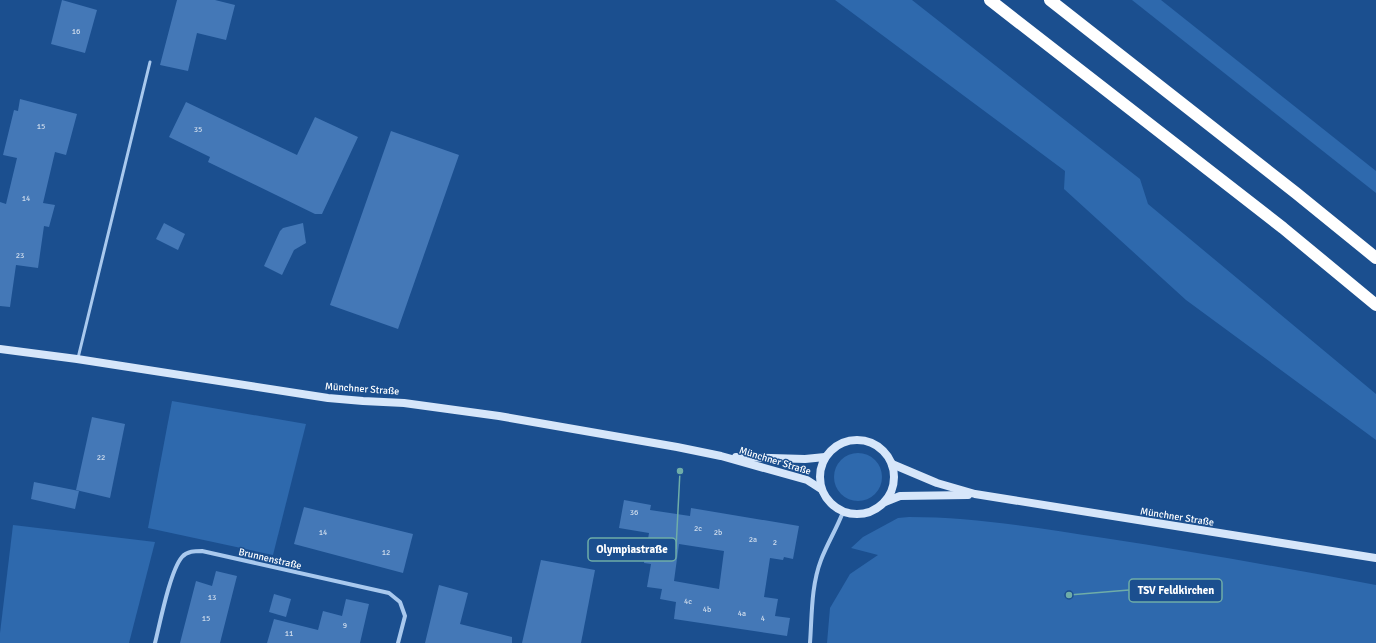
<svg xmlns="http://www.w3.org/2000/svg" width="1376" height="643" viewBox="0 0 1376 643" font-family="Signika,sans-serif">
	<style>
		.green { fill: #2e69ad }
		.building { fill: #4478b7; fill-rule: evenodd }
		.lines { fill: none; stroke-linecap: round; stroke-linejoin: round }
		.lane { stroke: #a9c9ee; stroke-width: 3 }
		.street { stroke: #a9c9ee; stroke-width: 4 }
		.secondary { stroke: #d6e6fa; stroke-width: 8 }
		.highway { stroke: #fff; stroke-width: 12 }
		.labels { text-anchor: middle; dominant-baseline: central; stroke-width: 3; stroke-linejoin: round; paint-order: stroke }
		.number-label { font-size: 8px; fill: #d0dded }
		.street-label { font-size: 10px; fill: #fff; stroke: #1b4f8f }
		.leader { fill: none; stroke: #6fada8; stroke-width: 1.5 }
		.callout-dot { fill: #6fada8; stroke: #1b4f8f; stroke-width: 1.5 }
		.callout { fill: #1b4f8f; stroke: #6fada8; stroke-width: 1.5 }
		.callout-label { font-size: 11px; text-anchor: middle; font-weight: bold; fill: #fff }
	</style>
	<rect width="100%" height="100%" fill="#1b4f8f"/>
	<g class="green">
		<path d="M835,0h77l228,179 8,25 228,190v46l-190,-140 -122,-111 1,-18z"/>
		<path d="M1132,0h29l215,171v22z"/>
		<path d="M172,401l134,23 -33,131 -125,-27z"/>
		<circle cx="858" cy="477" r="24"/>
		<path d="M909,517c65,0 130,11 195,21 91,14 182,30 272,47v58h-549l3,-35 20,-34 28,-19 -27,-7 12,-11 35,-19z"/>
		<path d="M13,525l142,17 -26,101h-129v-10z"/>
	</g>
	<g class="building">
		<path d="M62,0l35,10 -12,43 -34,-9z"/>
		<path d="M177,0h38l20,5 -9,35 -29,-7 -9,38 -28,-6z"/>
		<path d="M20,99l57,15 -11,41 -11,-3 -12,51 12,2 -6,22 -5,-1 -6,42 -22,-3 -6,42 -10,-1v-104l6,2 11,-46 -14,-3 11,-45 4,1z"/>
		<path d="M186,102l111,53 18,-38 43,20 -36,77h-7l-107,-52 2,-5 -41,-20z"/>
		<path d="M391,131l68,24 -61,174 -68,-24z"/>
		<path d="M164,223l21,11 -7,16 -22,-11z"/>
		<path d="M303,223l3,20 -12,7 -12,25 -18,-9 16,-35 3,-3z"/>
		<path d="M92,417l33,7 -15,74 -34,-8z"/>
		<path d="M34,482l45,9 -4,18 -44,-10z"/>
		<path d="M624,500l27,5 -1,5 40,6 1,-8 108,18 -6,33 -9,-2 -1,3 -13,-2 -6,39 14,2 -3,17 15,2 -3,18 -113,-17 2,-17 -16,-3 2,-10 -15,-2 4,-23 -7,-1 5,-30 -30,-5zM679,544l45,7 -5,38 -45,-8z"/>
		<path d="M304,507l109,27 -10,39 -109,-29z"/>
		<path d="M541,560l54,10 -14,73h-59z"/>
		<path d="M216,571l21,5 -17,67h-40l16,-62 16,5z"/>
		<path d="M439,585l29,8 -8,31 52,13v6h-87z"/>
		<path d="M274,594l17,5 -5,18 -17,-5z"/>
		<path d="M346,599l23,5 -9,39h-93l7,-24 44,11 5,-19 19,5z"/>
	</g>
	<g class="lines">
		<path class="lane" d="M78,358l72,-296"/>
		<g class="street">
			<path d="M155,643c5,-20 15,-72 27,-86 5,-6 13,-6 20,-6l187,42 11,9 5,14 -7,27"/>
			<path d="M810,643c2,-27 1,-57 11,-83 6,-16 16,-32 22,-48"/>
		</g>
		<g class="secondary">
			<path d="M0,349l77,10 251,39 35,3 41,2 95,13 178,31 44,9 86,24 14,9"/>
			<circle cx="857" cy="477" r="37"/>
			<path d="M736,457l69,2 20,-2"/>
			<path d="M892,464l45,19 38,11 401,64"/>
			<path d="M885,502l15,-6 68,-1"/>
		</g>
		<g class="highway">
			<path d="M990,0l293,228 93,77"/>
			<path d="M1050,0l246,193 80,65"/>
		</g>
	</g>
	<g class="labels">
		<g class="number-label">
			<text x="76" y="31">16</text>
			<text x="41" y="126">15</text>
			<text x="198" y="129">35</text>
			<text x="26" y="198">14</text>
			<text x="20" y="255">23</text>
			<text x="101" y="457">22</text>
			<text x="634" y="512">36</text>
			<text x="698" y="528">2c</text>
			<text x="323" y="532">14</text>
			<text x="718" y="532">2b</text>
			<text x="753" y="539">2a</text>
			<text x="775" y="542">2</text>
			<text x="386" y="552">12</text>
			<text x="212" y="597">13</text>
			<text x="688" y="601">4c</text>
			<text x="707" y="609">4b</text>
			<text x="742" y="613">4a</text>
			<text x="206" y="618">15</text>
			<text x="763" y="618">4</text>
			<text x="345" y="625">9</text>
			<text x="289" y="633">11</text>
		</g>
		<g class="street-label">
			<text transform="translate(362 389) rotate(4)">Münchner Straße</text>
			<text transform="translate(775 461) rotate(17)">Münchner Straße</text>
			<text transform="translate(1177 517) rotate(9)">Münchner Straße</text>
			<text transform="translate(270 559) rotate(13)">Brunnenstraße</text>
		</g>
	</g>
	<path class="leader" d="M680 471L676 549M1069 595L1129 590"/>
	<g class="callout-dot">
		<circle cx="680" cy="471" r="4"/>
		<circle cx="1069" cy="595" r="4"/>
	</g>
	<g class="callout">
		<rect x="588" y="538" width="88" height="23" rx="4"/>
		<rect x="1129" y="579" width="93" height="23" rx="4"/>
	</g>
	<g class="callout-label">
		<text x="632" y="553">Olympiastraße</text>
		<text x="1176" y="594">TSV Feldkirchen</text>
	</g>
</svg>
